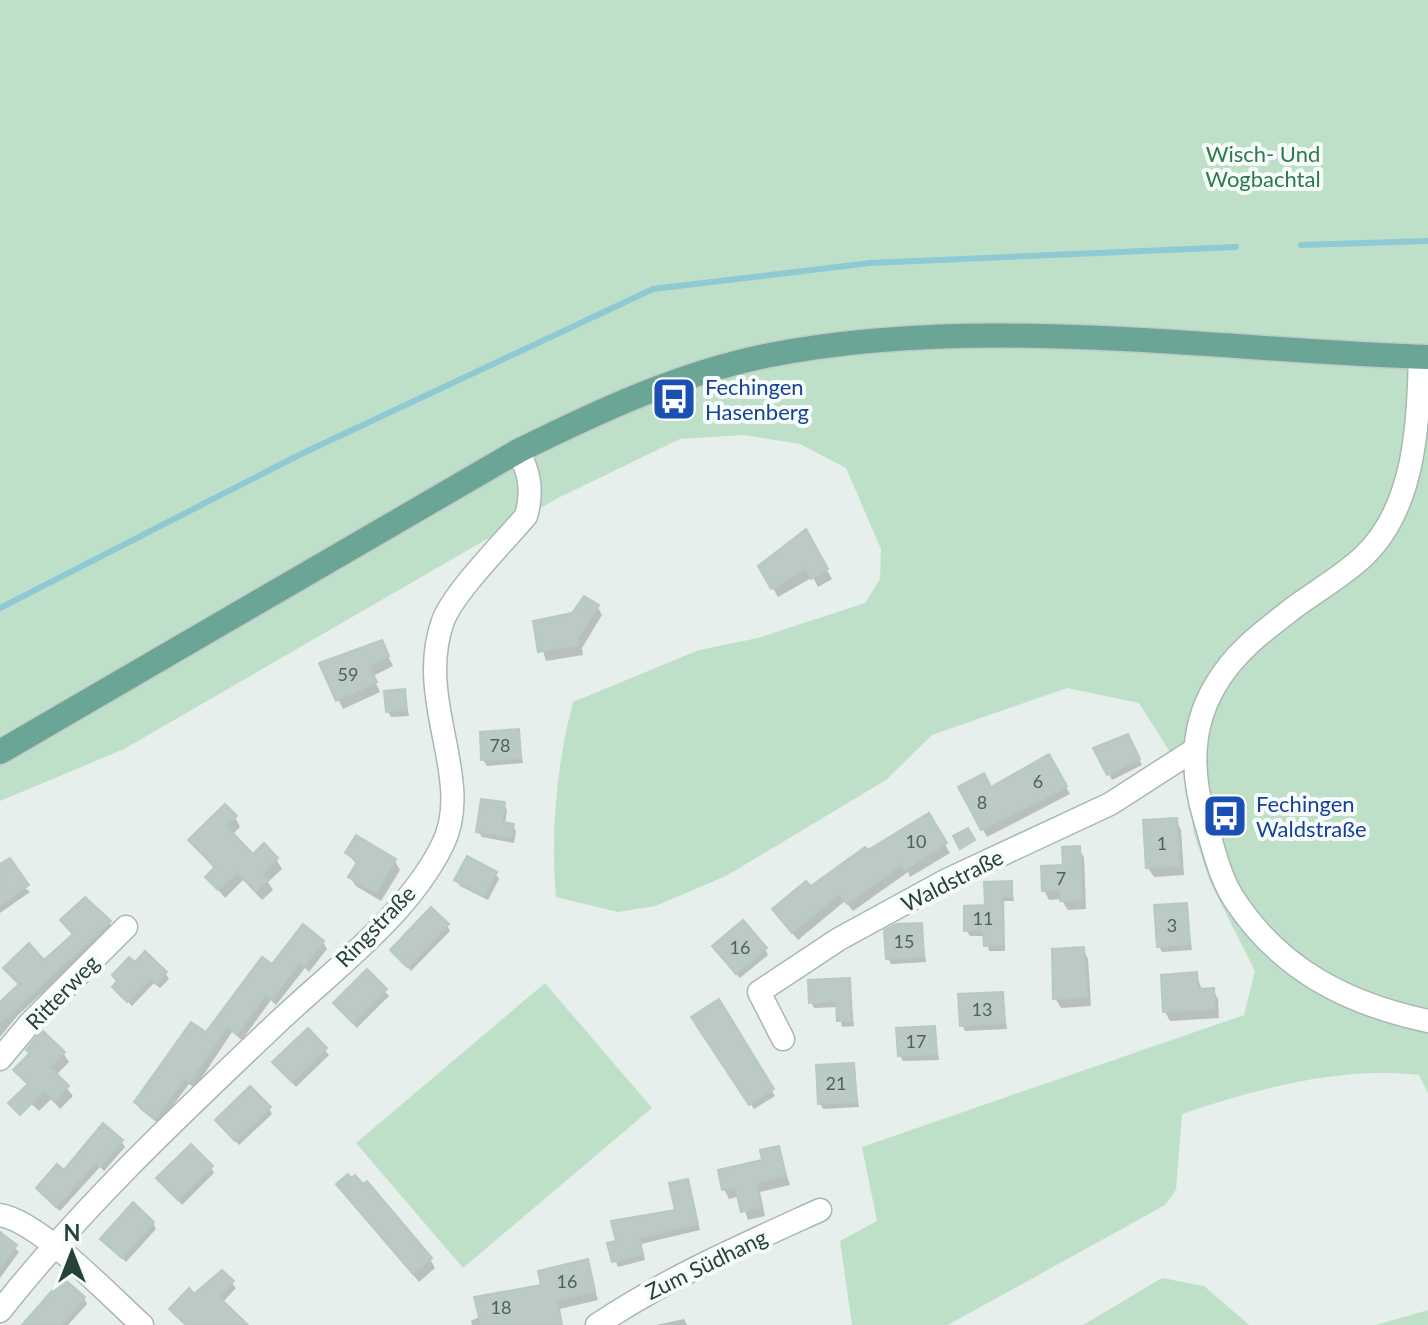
<svg xmlns="http://www.w3.org/2000/svg" width="1428" height="1325" viewBox="0 0 1428 1325" font-family="Lato,sans-serif">
	<style>
		.green { fill: #bfe0c8 }
		.shadow { fill: #0003 }
		.lines { fill: none; stroke-linecap: round; stroke-linejoin: round }
		.stream { stroke: #8ec9d4; stroke-width: 6 }
		.building { fill: #bbcac4; stroke: #b8c9c2; stroke-width: 2 }
		.minor-casing { stroke: #a8b8b2; stroke-width: 25 }
		.major-casing { stroke: #c2cac8; stroke-width: 27 }
		.minor { stroke: #fff; stroke-width: 22 }
		.major { stroke: #6aa596; stroke-width: 24 }
		.labels { text-anchor: middle; dominant-baseline: central; stroke-width: 8; stroke-linejoin: round; paint-order: stroke }
		.number-label { font-size: 18px; fill: #4a645c }
		.park-label { font-size: 22px; fill: #2d7a4b; stroke: #f7fbf9 }
		.transit-label { font-size: 22px; fill: #164399; stroke: #f7fbf9; text-anchor: start }
		.street-label { font-size: 22px; fill: #24423a; stroke: #f7fbf9 }
	</style>
	<rect width="100%" height="100%" fill="#e6efeb"/>
	<g class="green">
		<path d="M0,0h1428v1093l-9,-18c-80,-9 -162,14 -237,39l-6,76 -11,15 -217,120h-96l-12,-84 37,-20 -15,-74 382,-132 11,-44 -45,-89 -16,-49 -9,-57 -46,-73 -72,-15 -135,47 -46,45 -160,96 -71,30 -37,6 -62,-15c-6,-63 1,-134 17,-195l126,-52 59,-12 107,-35 15,-24 1,-30 -35,-81 -46,-24 -57,-9 -63,4 -122,59 -434,251 -124,52z"/>
		<path d="M545,983l107,125 -189,160 -107,-125z"/>
		<path d="M1162,1278l42,8 45,39h-166z"/>
		<path d="M1428,1310v15h-52z"/>
	</g>
	<g class="shadow">
		<path d="M806,532l26,47 -14,8 -5,-10 -35,20 -18,-31z"/>
		<path d="M597,606l5,9 -20,33 1,7 -37,6 -11,-39 38,-7z"/>
		<path d="M352,650l2,5 32,-3 7,14 -20,10 7,16 -37,17 -22,-45z"/>
		<path d="M404,691l5,25 -18,1 -3,-5z"/>
		<path d="M518,731l5,32 -36,3 -4,-6z"/>
		<path d="M1127,736l15,29 -30,15 -16,-31z"/>
		<path d="M1048,756l22,38 -83,43 -26,-49 30,1z"/>
		<path d="M504,804l3,6 -2,14 8,2 3,5 -2,12 -32,-6 -4,-6z"/>
		<path d="M928,816l22,37 -40,24 -2,-5 -55,39 -8,-10 -47,39 -19,-23 32,-28z"/>
		<path d="M235,817l5,10 -8,8 21,22 23,2 6,10 -14,13 5,8 -11,10 -19,-20 -18,18 -17,-21 7,-7 -24,-30z"/>
		<path d="M1176,820l5,10 3,45 -30,2 -6,-9z"/>
		<path d="M1079,848l5,10 2,51 -18,1 -7,-11 -12,1 -5,-10z"/>
		<path d="M347,853l48,8 5,9 -19,31 -25,-15 -6,-9 7,-12z"/>
		<path d="M0,866l30,26 -30,21z"/>
		<path d="M495,873l4,6 -11,21 -28,-14 -3,-6z"/>
		<path d="M1011,883l3,18h-10l1,50h-16l-3,-15h-16l-4,-6z"/>
		<path d="M1186,905l6,45 -30,2 -3,-6z"/>
		<path d="M109,922l4,7 -95,86 -18,22v-32l20,-19 -15,-18 39,-6 30,-27z"/>
		<path d="M447,925l3,6 -39,40 -19,-21z"/>
		<path d="M921,925l5,37 -35,2 -3,-6z"/>
		<path d="M323,942l4,7 -18,23 -4,-4 -29,37 -5,-5 -29,40 -10,-8 -37,56 -6,-4 -30,40 -19,-15 -4,-7 136,-135z"/>
		<path d="M765,949l3,6 -28,23 -22,-26z"/>
		<path d="M1083,949l5,10 3,47 -30,2 -6,-10z"/>
		<path d="M135,965l30,8 4,6 -9,9 -6,-5 -22,23 -18,-19z"/>
		<path d="M367,972l22,24 -32,32 -22,-24z"/>
		<path d="M1196,974l6,16h11l5,9 1,19 -49,3 -5,-9z"/>
		<path d="M849,980l5,46 -12,1 -4,-20 -24,1 -3,-6z"/>
		<path d="M1002,994l5,35 -42,2 -3,-6z"/>
		<path d="M718,1001l57,95 -21,13 -58,-85z"/>
		<path d="M934,1028l5,32 -36,1 -3,-5z"/>
		<path d="M308,1031l21,24 -33,32 -18,-19z"/>
		<path d="M63,1053l6,9 -13,13 17,21 -13,13 -9,-10 -12,12 -11,-10v-15l-12,-16 15,-15z"/>
		<path d="M853,1065l6,42 -36,2 -3,-6z"/>
		<path d="M269,1108l3,6 -33,31 -22,-25z"/>
		<path d="M121,1141l4,6 -21,24 -4,-4 -40,44 -19,-17 -3,-5z"/>
		<path d="M778,1148l12,37 -30,7 5,24 -17,4 -8,-24 -11,3 -5,-10z"/>
		<path d="M211,1167l3,6 -32,32 -23,-26z"/>
		<path d="M687,1181l13,49 -59,14 4,16 -27,7 -8,-22 67,-33z"/>
		<path d="M339,1184l91,75 5,9 -16,14z"/>
		<path d="M153,1223l3,6 -30,33 -24,-23z"/>
		<path d="M0,1234l19,18 -19,26z"/>
		<path d="M587,1262l11,38 -38,9 3,16h-91l-1,-4z"/>
		<path d="M222,1272l14,16 -14,15 16,22h-52l8,-29z"/>
		<path d="M84,1298l3,6 -19,21h-36z"/>
		<path d="M684,1319l3,6h-31z"/>
	</g>
	<g class="lines">
		<g class="stream">
			<path d="M1301,245l127,-4"/>
			<path d="M0,608l299,-153 354,-166 217,-26 366,-16"/>
		</g>
	</g>
	<g class="building">
		<path d="M806,529l22,40 -17,10 -5,-10 -35,20 -13,-23z"/>
		<path d="M584,596l15,9 -21,33 1,7 -41,7 -5,-31 39,-8z"/>
		<path d="M382,640l7,16 -20,10 8,16 -41,19 -17,-38z"/>
		<path d="M405,689l2,21 -21,2 -2,-21z"/>
		<path d="M519,729l2,29 -40,2 -1,-28z"/>
		<path d="M1128,734l12,25 -33,16 -14,-27z"/>
		<path d="M1049,754l18,32 -86,44 -23,-43 26,-14 7,14z"/>
		<path d="M481,799l24,3 -3,20 12,2 -3,14 -35,-6z"/>
		<path d="M225,804l12,12 -11,10 27,28 11,-11 14,15 -15,15 6,6 -13,13 -19,-20 -19,18 -13,-13 10,-10 -27,-27z"/>
		<path d="M929,813l18,30 -43,27 -3,-5 -54,39 -8,-10 -47,39 -20,-24 34,-28 5,5 54,-39 3,3z"/>
		<path d="M1177,818l3,48 -34,2 -3,-48z"/>
		<path d="M968,828l7,12 -15,9 -7,-13z"/>
		<path d="M356,835l40,24 -20,34 -28,-16 10,-16 -13,-8z"/>
		<path d="M1080,846l2,54 -22,1v-11l-18,1 -1,-25 22,-1 -1,-18z"/>
		<path d="M467,856l30,16 -13,24 -30,-16z"/>
		<path d="M10,858l19,27 -29,20v-41z"/>
		<path d="M1012,881v15h-10l1,49 -19,1 -1,-16 -19,1v-25l21,-1 -1,-23z"/>
		<path d="M85,897l26,24 -111,102v-21l19,-18 -16,-16 26,-25 15,17 29,-26 -13,-14z"/>
		<path d="M1187,903l3,41 -33,3 -3,-42z"/>
		<path d="M431,907l18,17 -42,43 -17,-17z"/>
		<path d="M743,920l24,28 -31,26 -24,-28z"/>
		<path d="M922,923l2,34 -38,2 -2,-29 12,-6z"/>
		<path d="M303,924l21,17 -20,25 -4,-3 -28,36 -6,-4 -29,39 -10,-7 -37,55 -5,-4 -30,40 -21,-16 57,-80 15,10 56,-75 10,7z"/>
		<path d="M1084,947l3,50 -34,2 -1,-50z"/>
		<path d="M145,951l22,21 -11,12 -6,-6 -23,24 -15,-15 5,-6 -5,-6 17,-18 6,5z"/>
		<path d="M367,969l20,20 -34,34 -20,-20z"/>
		<path d="M1197,972l1,17 16,-1 1,21 -52,3 -2,-37z"/>
		<path d="M850,978l2,43h-15l-1,-20 -27,2 -1,-23z"/>
		<path d="M1003,992l2,31 -45,3 -2,-32z"/>
		<path d="M719,999l55,90 -25,16 -58,-88z"/>
		<path d="M935,1026l2,28 -39,2 -2,-28z"/>
		<path d="M308,1028l19,20 -35,34 -20,-20z"/>
		<path d="M42,1030l23,22 -15,15 19,19 -15,15 -10,-10 -24,24 -12,-12 20,-19 -15,-14 17,-17 -4,-3z"/>
		<path d="M854,1063l3,39 -39,2 -2,-39z"/>
		<path d="M250,1086l21,21 -36,34 -20,-21z"/>
		<path d="M103,1123l20,17 -23,26 -4,-4 -40,45 -20,-19 21,-24 7,6z"/>
		<path d="M191,1144l22,22 -35,34 -22,-22z"/>
		<path d="M779,1146l7,30 -30,7 5,24 -20,5 -6,-25 -13,3 -4,-20 44,-10 -2,-10z"/>
		<path d="M348,1174l3,4 4,-3 8,9 4,-3 65,77 -19,16 -77,-90z"/>
		<path d="M688,1179l10,45 -59,14 4,16 -31,8 -5,-19 9,-2 -5,-20 64,-11 -6,-27z"/>
		<path d="M133,1202l21,20 -32,36 -22,-19z"/>
		<path d="M0,1232l17,13 -17,23z"/>
		<path d="M588,1259l7,32 -39,10 6,24h-81l-7,-28 67,-12 -3,-14z"/>
		<path d="M222,1270l12,11 -15,16 29,28h-62l-17,-16 20,-21 5,6z"/>
		<path d="M63,1278l22,19 -17,20 -7,8h-39z"/>
	</g>
	<g class="lines">
		<g class="minor-casing">
			<g id="minor">
				<path d="M1420,356c-2,67 -4,150 -56,200 -20,19 -46,34 -68,50 -31,24 -61,45 -81,80 -25,42 -24,88 -10,134 8,26 14,56 29,79 46,71 114,105 194,122"/>
				<path d="M783,1039l-24,-47 80,-53 108,-59 163,-76 84,-54"/>
				<path d="M0,1059l30,-36 96,-96"/>
				<path d="M0,1215c39,6 111,82 142,110"/>
				<path d="M0,1311c83,-105 181,-197 277,-288 56,-53 130,-107 165,-177 34,-66 -28,-145 1,-225 10,-28 62,-80 83,-105 7,-24 4,-43 -8,-65"/>
				<path d="M597,1325c70,-47 146,-80 223,-115"/>
			</g>
		</g>
		<g class="major-casing">
			<path id="major" d="M0,752l518,-301c79,-39 160,-77 247,-95 214,-43 446,-6 663,1"/>
		</g>
		<use href="#minor" class="minor"/>
		<use href="#major" class="major"/>
	</g>
	<defs>
		<g id="bus-square" transform="scale(2.3)"><rect x="-9" y="-9" width="18" height="18" rx="4" fill="#1a4fb4" stroke="#f7fbf9"/><path d="M-5-6H5V4H4V6H2V4H-2V6H-4V4H-5ZM-3.5-4V0h7V-4ZM-3.5 1.2v1.5H-2V1.2ZM2 1.2v1.5H3.5V1.2Z" fill="#fff"/></g>
	</defs>
	<g fill-rule="evenodd">
		<use href="#bus-square" x="674" y="399"/>
		<use href="#bus-square" x="1225" y="816"/>
	</g>
	<g class="labels">
		<g class="number-label">
			<text x="348" y="674">59</text>
			<text x="500" y="745">78</text>
			<text x="1038" y="781">6</text>
			<text x="982" y="802">8</text>
			<text x="916" y="841">10</text>
			<text x="1162" y="843">1</text>
			<text x="1061" y="878">7</text>
			<text x="983" y="918">11</text>
			<text x="1172" y="925">3</text>
			<text x="904" y="941">15</text>
			<text x="740" y="947">16</text>
			<text x="982" y="1009">13</text>
			<text x="916" y="1041">17</text>
			<text x="836" y="1083">21</text>
			<text x="567" y="1281">16</text>
			<text x="501" y="1307">18</text>
		</g>
		<g class="park-label">
			<text x="1263" y="153">Wisch- Und<tspan x="1263" dy="25">Wogbachtal</tspan></text>
		</g>
		<g class="transit-label">
			<text x="705" y="386">Fechingen<tspan x="705" dy="25">Hasenberg</tspan></text>
			<text x="1256" y="803">Fechingen<tspan x="1256" dy="25">Waldstraße</tspan></text>
		</g>
		<g class="street-label">
			<text transform="translate(952 880) rotate(-27)">Waldstraße</text>
			<text transform="translate(375 926) rotate(-46)">Ringstraße</text>
			<text transform="translate(62 992) rotate(-46)">Ritterweg</text>
			<text transform="translate(706 1264) rotate(-26)">Zum Südhang</text>
		</g>
	</g>
	<g transform="translate(72 1253)" stroke="#f7fbf9" stroke-width="6" paint-order="stroke">
	<path d="M0-6L14 30L0 20L-14 30Z" fill="#24423a"/>
	<text y="-12" font-size="22" font-weight="bold" text-anchor="middle" fill="#24423a">N</text>
	</g>
</svg>
